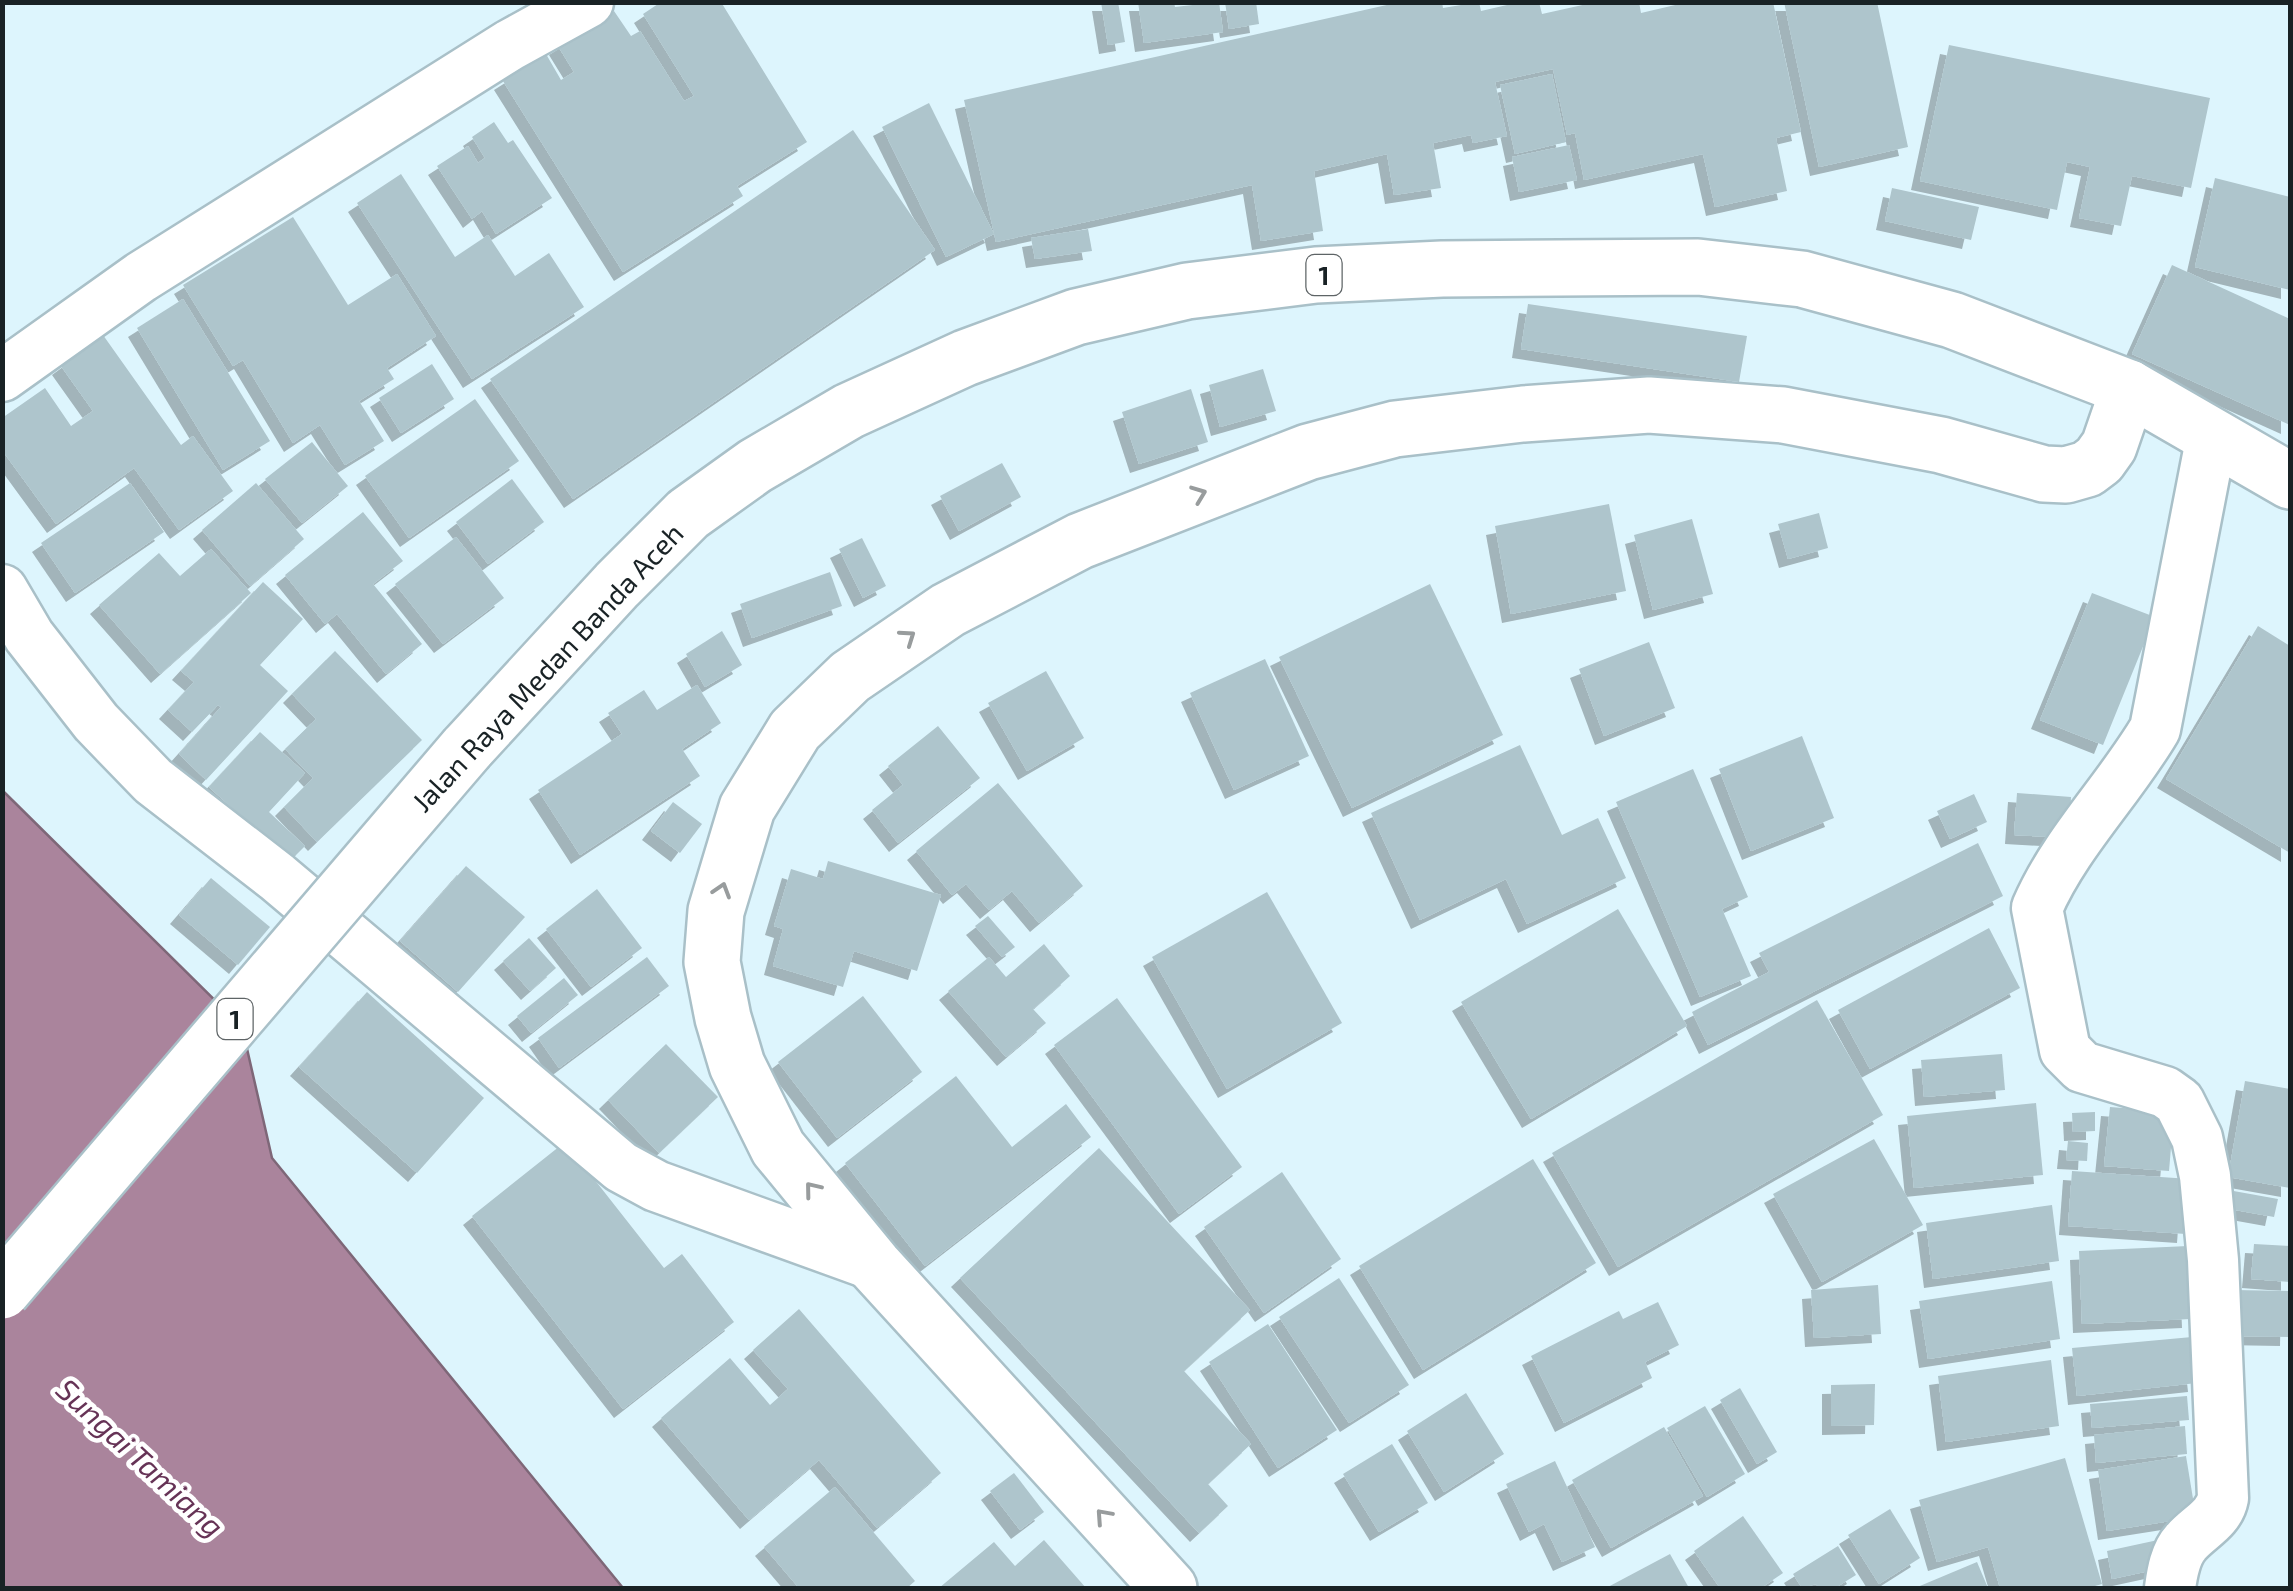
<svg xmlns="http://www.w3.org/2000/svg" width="2293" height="1591" viewBox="0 0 2293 1591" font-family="'Exo 2',sans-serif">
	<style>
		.water { fill: #aa849c; stroke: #7e6778; stroke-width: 2.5 }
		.building { fill: #aec5cc; filter: url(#shadow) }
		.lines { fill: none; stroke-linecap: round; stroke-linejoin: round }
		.minor-casing { stroke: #a9c0c8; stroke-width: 55 }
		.highway-casing { stroke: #a9c0c8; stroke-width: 60 }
		.minor { stroke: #fff; stroke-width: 50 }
		.highway { stroke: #fff; stroke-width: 55 }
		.highway-bridge-casing { stroke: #a9c0c8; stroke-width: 60; stroke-linecap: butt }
		.highway-bridge { stroke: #fff; stroke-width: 55 }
		.oneway { stroke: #989c9d }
		.labels { text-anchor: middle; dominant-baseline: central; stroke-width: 9; stroke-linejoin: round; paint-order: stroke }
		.shield { fill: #fff; stroke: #5e6466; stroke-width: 2.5 }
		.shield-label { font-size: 25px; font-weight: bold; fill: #192225 }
		.street-label { font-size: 28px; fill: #192225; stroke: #fff }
		.water-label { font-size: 30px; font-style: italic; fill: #663356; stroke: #fff }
	</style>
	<defs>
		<filter id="shadow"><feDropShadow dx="-9" dy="9" stdDeviation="0" flood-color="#0004"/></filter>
	</defs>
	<rect width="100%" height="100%" fill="#ddf5fd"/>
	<path class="water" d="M2,790l240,237 30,131 351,430h-620z"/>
	<g class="building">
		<path d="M661,2h60l86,140 -70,44 6,10 -120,76 -120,-191 43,-27 15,26 13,-8 -16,-26 56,-35 17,25 9,-5 44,70 10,-5 -51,-82z"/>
		<path d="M1101,2h17l7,40 -17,3z"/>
		<path d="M1138,2h36l1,5 44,-5 4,30 -79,11z"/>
		<path d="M1225,2h31l3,22 -30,5z"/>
		<path d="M1400,2h42l1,6 36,-6 2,9 39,-9h19l3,12 54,-12h43l2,11 47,-11h85l28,130 -25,6 11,53 -72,16 -12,-53 -119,26 -9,-47 -8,2 -14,-66 -58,13 12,54 -34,7 -2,-8 -38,8 8,45 -47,7 -7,-41 -73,17 9,60 -62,10 -9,-56 -256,57 -32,-142z"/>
		<path d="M1784,2h93l31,145 -89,20z"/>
		<path d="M1949,45l261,53 -19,90 -59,-12 -11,50 -42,-8 11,-51 -23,-5 -10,48 -137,-29z"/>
		<path d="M1552,74l14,68 -51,12 -15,-69z"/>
		<path d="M929,103l65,131 -48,23 -64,-130z"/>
		<path d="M494,122l14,21 5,-3 39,58 -56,36 -14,-23 -10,8 -35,-53 31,-20 10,17 7,-5 -13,-21z"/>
		<path d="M853,130l82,120 -362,249 -83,-120z"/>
		<path d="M1569,145l8,35 -58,12 -7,-35z"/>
		<path d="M401,174l54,83 33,-22 27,41 34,-23 35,54 -112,72 -115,-176z"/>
		<path d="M2215,178l75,19v93l-95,-23z"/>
		<path d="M1892,188l87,19 -8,33 -86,-19z"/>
		<path d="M293,217l55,88 49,-31 39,62 -49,32 7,11 -35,22 25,40 -39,24 -25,-40 -27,18 -50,-83 -10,6 -50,-81z"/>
		<path d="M1088,229l4,22 -57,8 -4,-21z"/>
		<path d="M2172,265l118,54v106l-158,-71z"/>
		<path d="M183,299l87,142 -47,29 -86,-142z"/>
		<path d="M1528,304l219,32 -8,46 -218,-33z"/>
		<path d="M103,335l78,110 12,-9 40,55 -54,39 -45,-62 -78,56 -54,-74v-32l43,-30 26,38 22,-15 -32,-45z"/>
		<path d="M432,364l22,35 -53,34 -22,-35z"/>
		<path d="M1263,369l13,42 -56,16 -11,-42z"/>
		<path d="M1191,389l17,53 -69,22 -17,-52z"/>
		<path d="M475,399l44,62 -110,77 -44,-62z"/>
		<path d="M312,442l36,44 -46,37 -37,-44z"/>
		<path d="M1002,463l19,34 -62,34 -19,-35z"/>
		<path d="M512,479l32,43 -56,42 -32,-42z"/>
		<path d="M130,483l34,49 -89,61 -34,-50z"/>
		<path d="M256,483l48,56 -54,47 -48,-56z"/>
		<path d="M1609,504l17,87 -115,23 -16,-88z"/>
		<path d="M363,512l40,49 -30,23 49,60 -36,30 -49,-60 -12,10 -40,-49z"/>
		<path d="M1819,513l9,35 -40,11 -10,-35z"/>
		<path d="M1692,519l21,75 -60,16 -19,-75z"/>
		<path d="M456,537l48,61 -61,46 -48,-60z"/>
		<path d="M862,538l24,48 -23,12 -24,-49z"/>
		<path d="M211,549l40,44 -91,81 -61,-69 60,-52 21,23z"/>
		<path d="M830,572l12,34 -90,32 -12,-34z"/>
		<path d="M263,582l40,37 -43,46 28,26 -82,89 -27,-26 42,-47 -3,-2 -26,27 -24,-22 26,-28 -13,-11z"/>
		<path d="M1430,584l73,151 -151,73 -73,-151z"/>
		<path d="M2092,593l63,24 -52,128 -63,-25z"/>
		<path d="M2258,626l32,20v207l-124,-74z"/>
		<path d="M722,631l20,34 -37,22 -19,-33z"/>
		<path d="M1649,642l26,66 -71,28 -25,-67z"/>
		<path d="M335,651l87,89 -105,102 -33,-35 29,-29 -28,-29 31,-30 -24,-25z"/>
		<path d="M1265,659l44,97 -75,34 -44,-97z"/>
		<path d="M1046,671l38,67 -57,33 -39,-68z"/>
		<path d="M697,685l24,38 -39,26 18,27 -120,79 -42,-65 84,-56 -14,-21 36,-23 13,20z"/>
		<path d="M938,726l42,52 -82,65 -26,-33 31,-25 -15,-19z"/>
		<path d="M260,732l45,41 -36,39 36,34 -15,15 -81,-74z"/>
		<path d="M1802,736l32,82 -83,33 -32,-82z"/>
		<path d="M1520,745l42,90 36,-17 28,60 -99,46 -21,-45 -86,41 -49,-107z"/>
		<path d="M1693,769l55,128 -26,12 29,67 -51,21 -84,-195z"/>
		<path d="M998,783l85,103 -44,37 -27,-32 -23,19 -23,-26 -14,11 -36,-44z"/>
		<path d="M2017,793l54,4 -2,41 -55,-3z"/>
		<path d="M1974,794l13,28 -37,17 -13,-28z"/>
		<path d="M673,802l29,22 -22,29 -29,-22z"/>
		<path d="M1978,843l25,53 -295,149 -16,-33 77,-40 -10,-19z"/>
		<path d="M828,861l113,34 -24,76 -63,-20 -11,36 -70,-21 10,-37 -9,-3 17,-57 32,10z"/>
		<path d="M466,866l59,51 -67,75 -58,-51z"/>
		<path d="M211,878l59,49 -32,38 -59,-50z"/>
		<path d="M597,889l45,59 -51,39 -45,-58z"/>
		<path d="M1267,892l75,131 -115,66 -75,-132z"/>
		<path d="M1618,909l69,117 -156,93 -70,-117z"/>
		<path d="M988,916l27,31 -13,10 -27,-31z"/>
		<path d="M1989,928l31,60 -150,81 -32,-59z"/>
		<path d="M529,938l27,30 -26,23 -27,-30z"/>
		<path d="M1044,944l26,32 -37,33 13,14 -40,34 -58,-66 41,-34 17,20z"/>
		<path d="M647,957l22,29 -110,82 -21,-30z"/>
		<path d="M564,978l14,17 -47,38 -14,-17z"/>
		<path d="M367,992l117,106 -67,75 -118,-106z"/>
		<path d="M863,996l59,76 -85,66 -59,-76z"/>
		<path d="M1117,998l125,169 -63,47 -125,-169z"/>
		<path d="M1817,1000l66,115 -265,152 -66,-114z"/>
		<path d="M666,1044l52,53 -59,56 -51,-53z"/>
		<path d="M2002,1054l3,36 -81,7 -3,-37z"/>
		<path d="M956,1076l56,71 54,-43 25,33 -166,129 -80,-103z"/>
		<path d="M2245,1081l45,8v99l-62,-11z"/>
		<path d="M2036,1103l7,72 -129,13 -7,-72z"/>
		<path d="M2110,1107l64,5 -5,59 -65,-5z"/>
		<path d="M2095,1112v19l-22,1 -1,-19z"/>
		<path d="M1874,1139l49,86 -101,57 -49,-88z"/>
		<path d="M2068,1141l20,2 -1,18 -21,-1z"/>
		<path d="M565,1142l99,126 18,-14 52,68 -111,87 -151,-193z"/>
		<path d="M1099,1148l151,162 -66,61 67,73 -43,40 20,22 -29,27 -239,-255z"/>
		<path d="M1533,1159l63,104 -173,107 -64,-104z"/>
		<path d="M2072,1171l118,8 -4,55 -118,-8z"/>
		<path d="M1282,1172l59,87 -77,54 -60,-86z"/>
		<path d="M2228,1190l50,9 -4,18 -50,-9z"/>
		<path d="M2052,1205l7,56 -126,18 -7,-56z"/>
		<path d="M2254,1244l36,2v36l-39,-3z"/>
		<path d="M2188,1246l3,73 -109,5 -3,-73z"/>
		<path d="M1339,1278l70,107 -60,38 -70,-106z"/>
		<path d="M2052,1281l8,58 -132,20 -9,-58z"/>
		<path d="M1878,1285l3,49 -67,4 -3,-48z"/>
		<path d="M2234,1290l56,1 -1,46 -56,-1z"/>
		<path d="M1658,1302l21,43 -34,17 7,16 -88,45 -33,-67 88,-45 4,8z"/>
		<path d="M799,1309l142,164 -64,55 -58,-68 -70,60 -88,-102 69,-60 40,47 18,-16 -35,-39z"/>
		<path d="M1268,1324l69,106 -59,38 -69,-106z"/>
		<path d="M2192,1337l5,46 -120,13 -5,-48z"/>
		<path d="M2051,1360l8,66 -113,16 -8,-66z"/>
		<path d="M1875,1384l-1,41 -43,1v-41z"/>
		<path d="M1740,1388l37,64 -20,12 -37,-64z"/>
		<path d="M1466,1393l38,61 -60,38 -37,-61z"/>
		<path d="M2187,1396l2,24 -97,8 -2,-24z"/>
		<path d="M1705,1406l40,68 -38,23 -40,-69z"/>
		<path d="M2185,1426l2,28 -91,9 -2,-28z"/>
		<path d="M1664,1427l39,69 -92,52 -39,-68z"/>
		<path d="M1392,1444l36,59 -49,29 -36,-58z"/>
		<path d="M2186,1456l10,61 -89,14 -9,-61z"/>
		<path d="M2065,1458l37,126 -14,4h-88l-12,-41 -51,15 -18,-62z"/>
		<path d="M1555,1461l40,86 -33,15 -18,-38 -15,8 -23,-48z"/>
		<path d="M1014,1473l30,39 -24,18 -30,-39z"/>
		<path d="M835,1487l80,94 -8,7h-108l-35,-41z"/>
		<path d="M1890,1509l30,49 -41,26 -31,-49z"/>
		<path d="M1743,1516l40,57 -22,15h-41l-26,-37z"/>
		<path d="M1044,1540l42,48h-147l55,-46 21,24z"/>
		<path d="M2158,1540l5,28 -51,11 -5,-28z"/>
		<path d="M1838,1546l18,29 -21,13h-16l-3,-4 -14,4 -9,-14z"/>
		<path d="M1670,1554l19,34h-83z"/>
		<path d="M1977,1562l11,26h-73z"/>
	</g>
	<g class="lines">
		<g class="minor-casing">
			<g id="minor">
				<path d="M2,376l139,-99 369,-232 78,-43"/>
				<path d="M2,590l27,46 67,86 57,59 124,96 344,290 35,19 218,79"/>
				<path d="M2170,1588c2,-15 5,-34 16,-46 13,-15 33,-23 37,-44l-10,-238 -8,-84 -8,-38 -18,-36 -14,-10 -83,-25 -17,-17 -28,-142c28,-65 82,-118 118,-179l57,-294"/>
			</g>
		</g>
		<g class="highway-casing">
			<g id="highway">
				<path d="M467,748l150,-163 71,-71 67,-48 94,-55 116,-53 111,-41 111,-26 129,-16 126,-6 256,-2 104,12 150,41 177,68 161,93"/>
				<path d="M1169,1588l-295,-323 -96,-117 -41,-83 -14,-47 -11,-56 4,-51 31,-103 48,-78 55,-53 98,-67 132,-69 228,-89 87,-23 128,-15 126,-9 134,10 158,30 103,29 22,1 21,-6 12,-9 10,-14 20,-58"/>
			</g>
		</g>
		<use href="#minor" class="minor"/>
		<use href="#highway" class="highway"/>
		<g class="highway-bridge-casing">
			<path id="highway-bridge" d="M2,1291l465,-543"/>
		</g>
		<use href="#highway-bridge" class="highway-bridge"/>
	</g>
	<defs><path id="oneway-chevron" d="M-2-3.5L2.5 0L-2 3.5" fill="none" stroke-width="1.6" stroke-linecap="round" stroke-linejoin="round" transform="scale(2.5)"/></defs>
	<g class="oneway">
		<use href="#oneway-chevron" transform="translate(1199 494) rotate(-21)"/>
		<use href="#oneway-chevron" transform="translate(908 637) rotate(-35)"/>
		<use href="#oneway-chevron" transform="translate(722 890) rotate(-73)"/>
		<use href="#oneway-chevron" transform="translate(812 1189) rotate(-129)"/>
		<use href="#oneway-chevron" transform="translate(1103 1516) rotate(-132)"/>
	</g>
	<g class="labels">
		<g class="shield">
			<rect x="1306.5" y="255" width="35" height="40" rx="8"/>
			<rect x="217.5" y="999" width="35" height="40" rx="8"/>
		</g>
		<g class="shield-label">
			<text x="1324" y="275">1</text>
			<text x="235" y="1019">1</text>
		</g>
		<g class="street-label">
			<text transform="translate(547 667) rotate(-47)">Jalan Raya Medan Banda Aceh</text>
		</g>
		<g class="water-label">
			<text transform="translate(141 1457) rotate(43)">Sungai Tamiang</text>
		</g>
	</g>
	<rect width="2293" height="1591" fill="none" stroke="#192225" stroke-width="10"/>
</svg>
